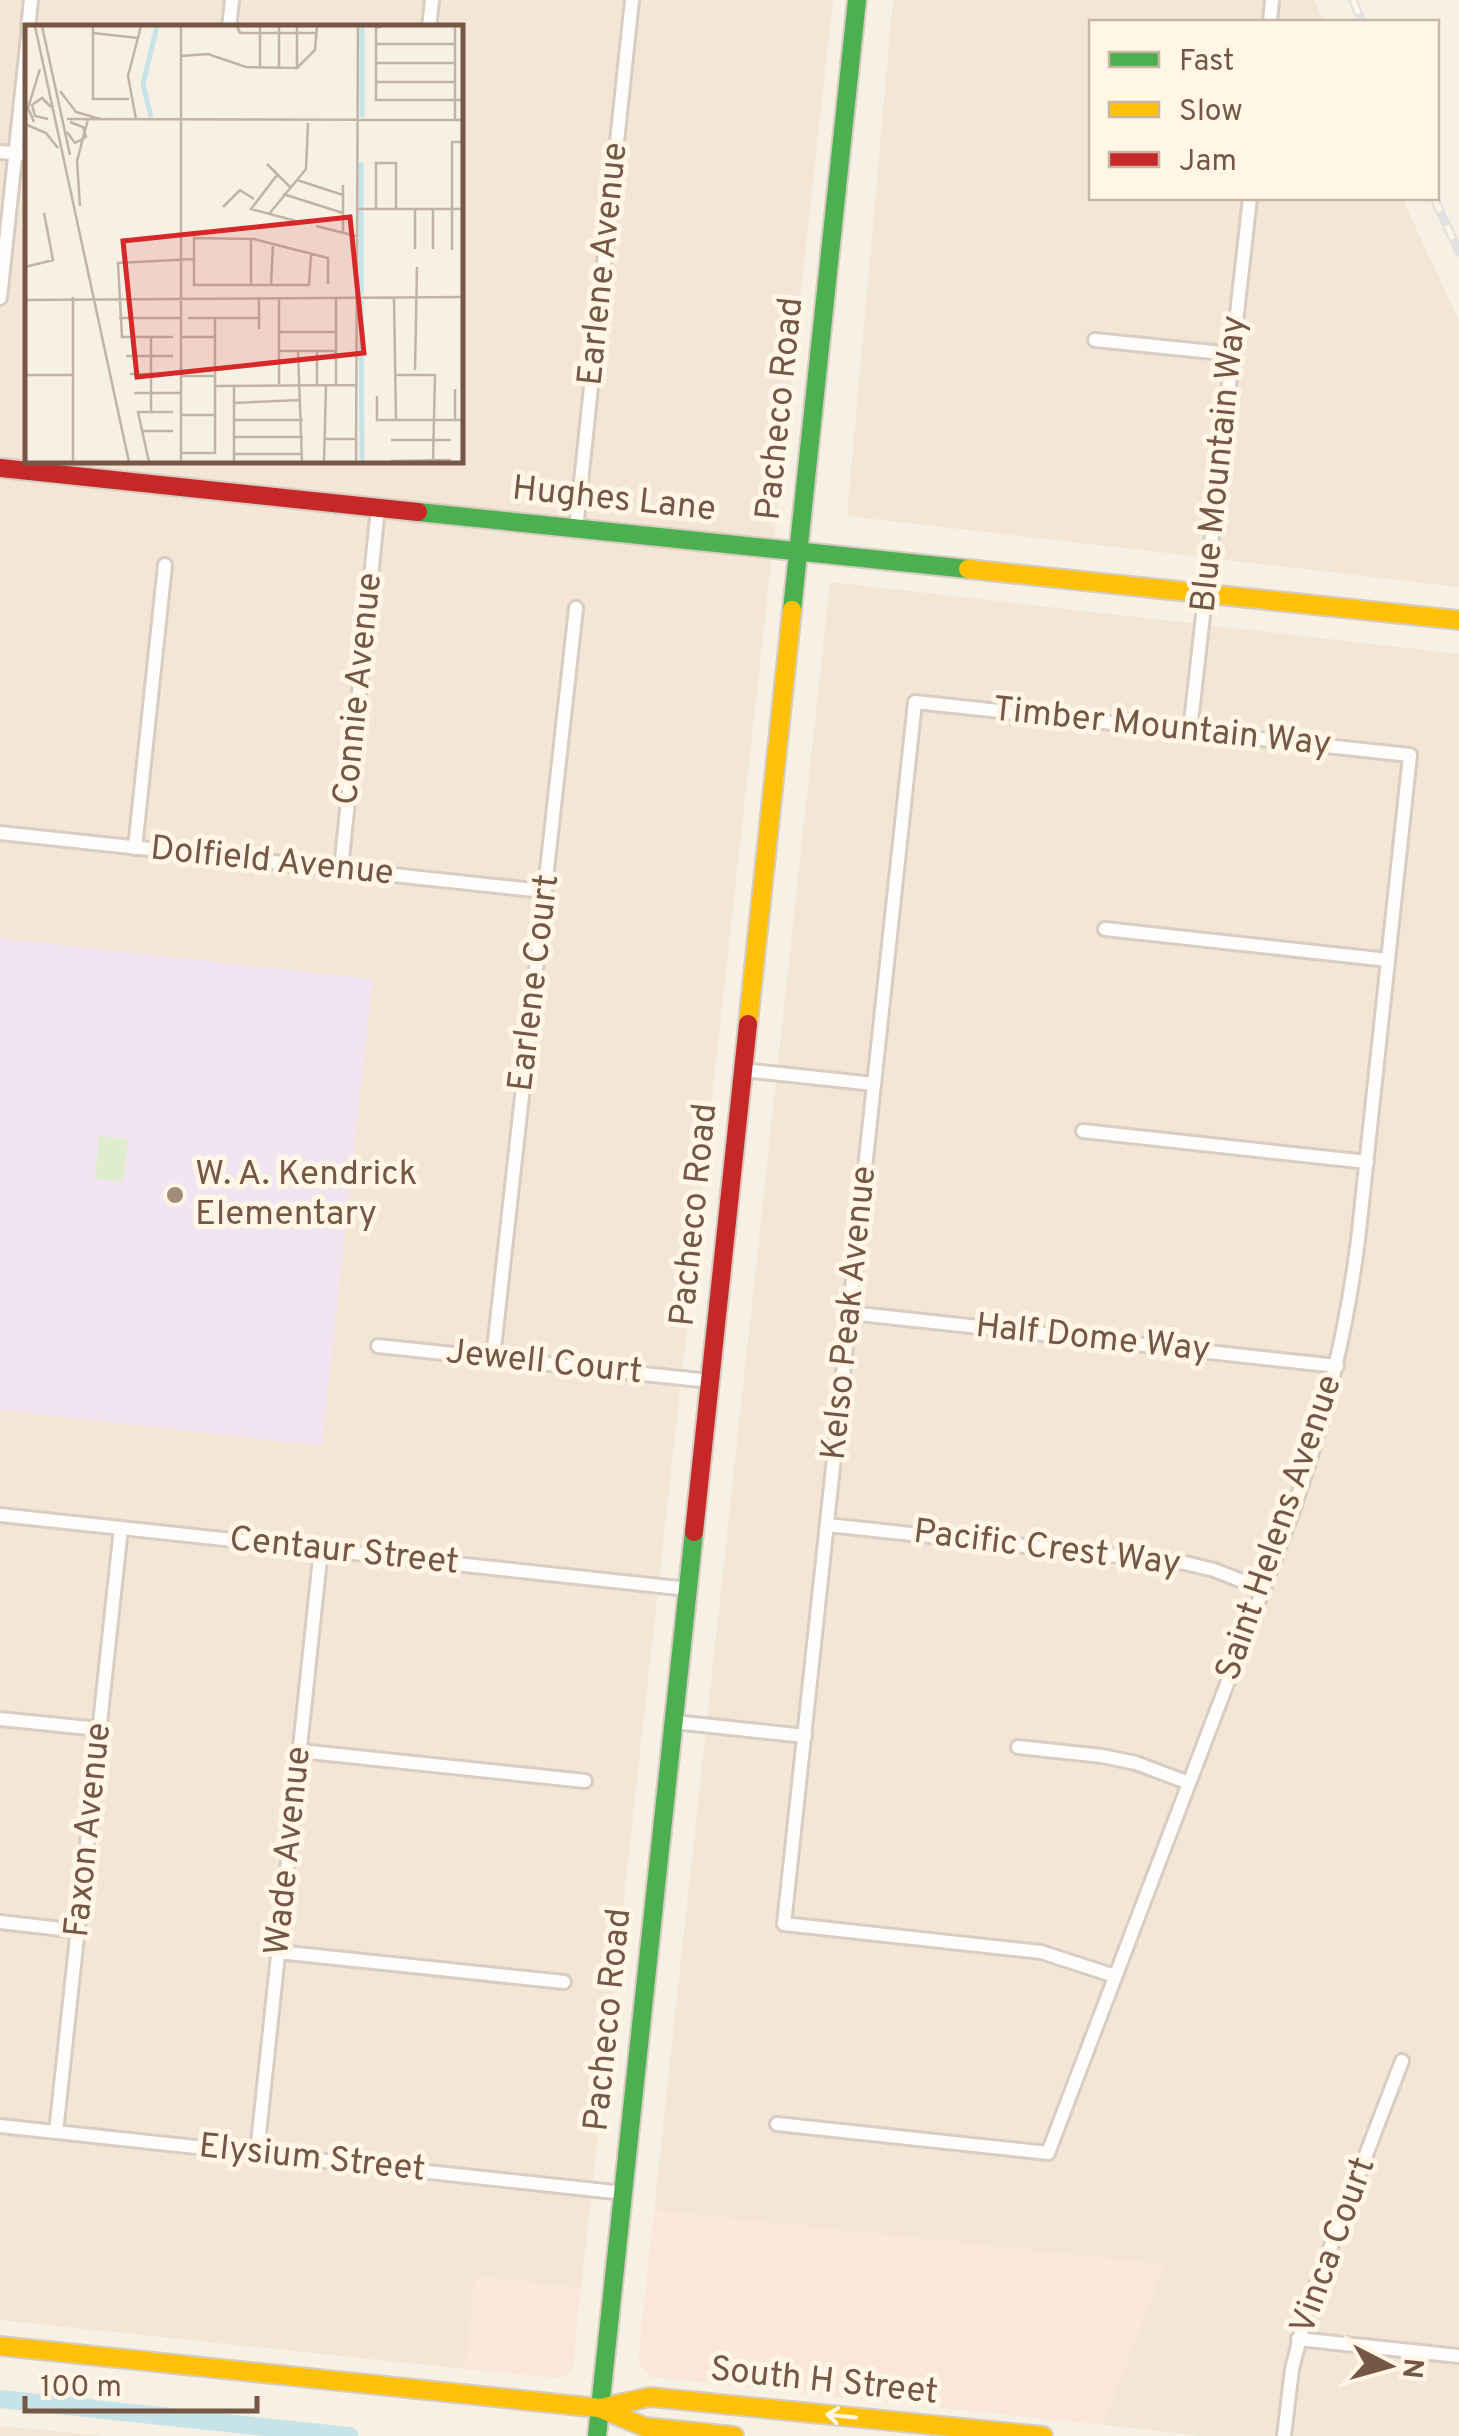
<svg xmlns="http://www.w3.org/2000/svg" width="1459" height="2436" viewBox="0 0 1459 2436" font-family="Overpass,sans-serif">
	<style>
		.residential { fill: #f3e6d4; fill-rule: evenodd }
		.commercial { fill: #fbe7d9 }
		.education { fill: #f2e4f0 }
		.green { fill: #dfedce }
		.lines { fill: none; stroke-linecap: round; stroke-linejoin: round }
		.canal { stroke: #c6e3e7; stroke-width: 18 }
		.street-casing { stroke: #d7cdc3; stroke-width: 18 }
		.fast-casing { stroke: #d6ccc1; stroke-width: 22 }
		.slow-casing { stroke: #d6ccc1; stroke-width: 22 }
		.jam-casing { stroke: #d6ccc1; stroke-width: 22 }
		.street { stroke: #fefdfb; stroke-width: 12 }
		.fast { stroke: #4caf50; stroke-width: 18 }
		.slow { stroke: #ffc107; stroke-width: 18 }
		.jam { stroke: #c62828; stroke-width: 18 }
		.rail-casing { stroke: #e3e0e2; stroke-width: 9 }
		.rail { stroke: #fff6e5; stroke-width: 5; stroke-dasharray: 15; stroke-linecap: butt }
		.oneway { stroke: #fff6e5 }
		.poi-dot { fill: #a28d7c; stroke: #fff6e5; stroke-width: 4 }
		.labels { text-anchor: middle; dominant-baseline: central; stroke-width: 10; stroke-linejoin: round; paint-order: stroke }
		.street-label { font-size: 35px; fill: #745744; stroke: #fff6e5 }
		.poi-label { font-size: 35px; fill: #745744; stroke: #fff6e5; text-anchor: start }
		.inset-river { fill: none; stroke: #c6e3e7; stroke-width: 5 }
		.inset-road { fill: none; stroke: #c2b3a5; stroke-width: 2.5 }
		.view { fill: #d62828; fill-opacity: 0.15; stroke: #d62828; stroke-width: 5 }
		.inset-edge { fill: none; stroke: #745744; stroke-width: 5 }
	</style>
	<rect width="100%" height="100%" fill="#f6f0e5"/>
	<g class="residential">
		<path d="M0,0h833l-252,2288 -105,-11 -11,92 -465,-49zM28,28h432v432h-432z"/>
		<path d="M893,0h421l10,22h-232v176h310l57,123v266l-612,-71z"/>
		<path d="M830,582l629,72v1782h-257l-99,-11 61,-160 -510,-55z"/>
		<path d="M0,2426l105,10h-105z"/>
	</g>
	<g class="commercial">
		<path d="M654,2210l511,54 -62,161 -453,-48 -12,-15z"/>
		<path d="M475,2277l106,11 -8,79 -6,9 -9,2 -93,-9z"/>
	</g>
	<path class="education" d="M0,938l373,41 -51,467 -322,-36z"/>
	<path class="green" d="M99,1136l29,3 -5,43 -28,-3z"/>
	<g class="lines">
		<path class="canal" d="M0,2399l349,37"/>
		<g class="street-casing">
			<g id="street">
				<path d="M1270,22l2,-22"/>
				<path d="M28,28l3,-28"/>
				<path d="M229,28l3,-28"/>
				<path d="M429,28l3,-28"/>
				<path d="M0,152l28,2"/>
				<path d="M0,298l28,-262"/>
				<path d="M1095,340l137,14"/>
				<path d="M576,529l56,-529"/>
				<path d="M1190,731l60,-533"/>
				<path d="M0,833l543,58"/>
				<path d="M135,848l30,-283"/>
				<path d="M341,869l37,-361"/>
				<path d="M1105,929l283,31"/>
				<path d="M743,1070l131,14"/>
				<path d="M1083,1131l284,31"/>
				<path d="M850,1313l487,53"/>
				<path d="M378,1346l332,35"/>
				<path d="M493,1358l83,-750"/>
				<path d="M0,1515l688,74"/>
				<path d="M827,1525l358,38 29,7 49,19"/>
				<path d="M0,1719l99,10"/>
				<path d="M674,1722l131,14"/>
				<path d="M1018,1747l84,9 34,7 53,20"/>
				<path d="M300,1751l285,30"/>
				<path d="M0,1922l78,9"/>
				<path d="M278,1952l286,30"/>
				<path d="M777,2124l271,29 246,-645c31,-91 52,-173 64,-268l52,-485 -495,-53 -131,1222 257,28 74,24"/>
				<path d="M0,2126l624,67"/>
				<path d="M56,2132l65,-604"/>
				<path d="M257,2153l64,-604"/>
				<path d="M1298,2339l161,17"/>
				<path d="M1284,2436l8,-67 16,-63 94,-245"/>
			</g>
		</g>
		<g class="fast-casing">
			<g id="fast">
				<path d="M418,512l550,57"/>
				<path d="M792,610l65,-610"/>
				<path d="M597,2436l97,-904"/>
			</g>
		</g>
		<g class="slow-casing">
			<g id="slow">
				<path d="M968,569l491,51"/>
				<path d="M748,1024l44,-414"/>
				<path d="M0,2346l599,62 46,19 89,9"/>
				<path d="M600,2408l50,-11 393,39"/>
			</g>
		</g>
		<g class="jam-casing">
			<g id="jam">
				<path d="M0,468l418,44"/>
				<path d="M694,1532l54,-508"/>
			</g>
		</g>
		<use href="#street" class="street"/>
		<use href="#fast" class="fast"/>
		<use href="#slow" class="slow"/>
		<use href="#jam" class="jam"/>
		<g class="rail-casing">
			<g id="rail">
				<path d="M1353,0l9,22"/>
				<path d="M1434,198l25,54"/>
			</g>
		</g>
		<use href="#rail" class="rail"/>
	</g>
	<defs><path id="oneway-shaft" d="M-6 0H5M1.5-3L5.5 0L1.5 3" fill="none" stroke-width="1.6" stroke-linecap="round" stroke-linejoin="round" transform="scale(2.5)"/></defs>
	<use class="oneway" href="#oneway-shaft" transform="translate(841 2416) rotate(-174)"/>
	<circle class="poi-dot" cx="175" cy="1195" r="10"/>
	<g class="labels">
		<g class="street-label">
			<text transform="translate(604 264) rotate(-84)">Earlene Avenue</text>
			<text transform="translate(781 409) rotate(-84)">Pacheco Road</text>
			<text transform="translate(1220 464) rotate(-84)">Blue Mountain Way</text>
			<text transform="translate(614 500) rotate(6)">Hughes Lane</text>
			<text transform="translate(359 689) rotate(-84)">Connie Avenue</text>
			<text transform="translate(1162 728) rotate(6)">Timber Mountain Way</text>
			<text transform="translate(272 862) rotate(6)">Dolfield Avenue</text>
			<text transform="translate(535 983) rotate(-83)">Earlene Court</text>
			<text transform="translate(695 1215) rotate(-84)">Pacheco Road</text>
			<text transform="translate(850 1313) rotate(-84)">Kelso Peak Avenue</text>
			<text transform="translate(1093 1339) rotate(6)">Half Dome Way</text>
			<text transform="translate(544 1363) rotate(6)">Jewell Court</text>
			<text transform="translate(1280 1528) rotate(-71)">Saint Helens Avenue</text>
			<text transform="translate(1047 1549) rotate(7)">Pacific Crest Way</text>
			<text transform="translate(344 1552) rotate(6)">Centaur Street</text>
			<text transform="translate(89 1830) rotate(-84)">Faxon Avenue</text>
			<text transform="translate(289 1851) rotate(-84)">Wade Avenue</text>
			<text transform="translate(609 2020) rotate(-84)">Pacheco Road</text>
			<text transform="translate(312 2159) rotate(6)">Elysium Street</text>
			<text transform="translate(1334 2246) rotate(-70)">Vinca Court</text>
			<text transform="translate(824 2382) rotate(6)">South H Street</text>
		</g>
		<g class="poi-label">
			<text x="195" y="1175">W. A. Kendrick<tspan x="195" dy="40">Elementary</tspan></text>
		</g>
	</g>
	<g transform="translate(25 25)">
		<rect width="438" height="438" fill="#f6f0e5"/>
		<path class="inset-river" d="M337,1v91M126,92l-8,-33 14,-58M336,270v-133M336,275l1,162"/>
		<path class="inset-road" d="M10,1l94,436M17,1l28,129M68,1v73h36M212,1l3,7h77M358,1l-7,2v72h87M68,8l45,5M351,19h79M156,31l27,-2 38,13 51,1 18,-18 2,-24M351,38h79M235,43v-42M254,43v-42M272,43v-42M351,57h79M35,66l16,21 24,7M23,94l-13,-3 -3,-11 10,-7 9,9M42,94l396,1M111,94l-8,-43 13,-50M430,95v-94M9,97l-6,-14 12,-39M0,99l21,9 12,15M42,107l8,11 11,-6 -3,-10 -13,-5M242,139l23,23M252,150l-26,34 45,12M272,155l46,15M258,169l60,19M55,181l-3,-45 11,-42M198,182l17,-17 14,9M331,184h107M351,184v-46h20v46M390,184v40M408,184v40M244,189l37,-45 2,-46M291,201l40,10M318,207v-47M427,225v-108h11M286,229l-2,31h-115v-47l60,1 11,3 63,16v26M0,242l28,-7 -9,-47M226,260v-46M246,260l2,-41M48,272v165M369,273l2,122M0,275l438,-3M94,293h62M163,293h71M234,304v-32M254,307h57M126,312v75M148,312h-51l-4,-74 76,-4M156,312h34M254,326h57M273,326l4,111M101,331h47M390,345l2,-103M105,349h43M0,350h47M371,350h39l-2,87M156,351h34M254,359v-87M311,360v-87M190,361l141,-1M292,361v-35M109,368h47M352,371v24h86M209,378l66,-3M156,390h34M209,395h69M430,395v-31M117,406h31M209,412h69M299,414h32M366,415h60M156,428h34v-135M209,429h69M366,436l60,-1M124,437l-11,-50h35M156,437v-436M209,437v-76M299,437l2,-76M331,437l2,-436"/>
		<path class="view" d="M325,192l14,136 -227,24 -14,-136z"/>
		<rect width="438" height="438" class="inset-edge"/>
	</g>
	<rect x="1089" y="20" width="350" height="180" fill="#fff6e5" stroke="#c7b6a5" stroke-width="2.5"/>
	<rect x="1109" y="52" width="50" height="15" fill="#4caf50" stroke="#c7b6a5" stroke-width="2.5"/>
	<text x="1179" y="70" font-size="30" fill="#745744">Fast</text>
	<rect x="1109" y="102" width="50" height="15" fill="#ffc107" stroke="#c7b6a5" stroke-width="2.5"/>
	<text x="1179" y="120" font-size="30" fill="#745744">Slow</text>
	<rect x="1109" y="152" width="50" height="15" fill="#c62828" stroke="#c7b6a5" stroke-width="2.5"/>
	<text x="1179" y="170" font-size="30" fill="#745744">Jam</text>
	<g transform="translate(1389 2366) rotate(96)" stroke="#fff6e5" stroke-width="8" paint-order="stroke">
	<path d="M0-8L18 38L0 25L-18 38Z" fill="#745744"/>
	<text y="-15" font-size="28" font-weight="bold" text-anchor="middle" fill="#745744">N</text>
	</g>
	<path d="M25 2396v15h232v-15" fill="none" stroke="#745744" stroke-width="5"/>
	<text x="40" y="2396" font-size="30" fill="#745744" stroke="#fff6e5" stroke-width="8" paint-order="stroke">100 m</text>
</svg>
